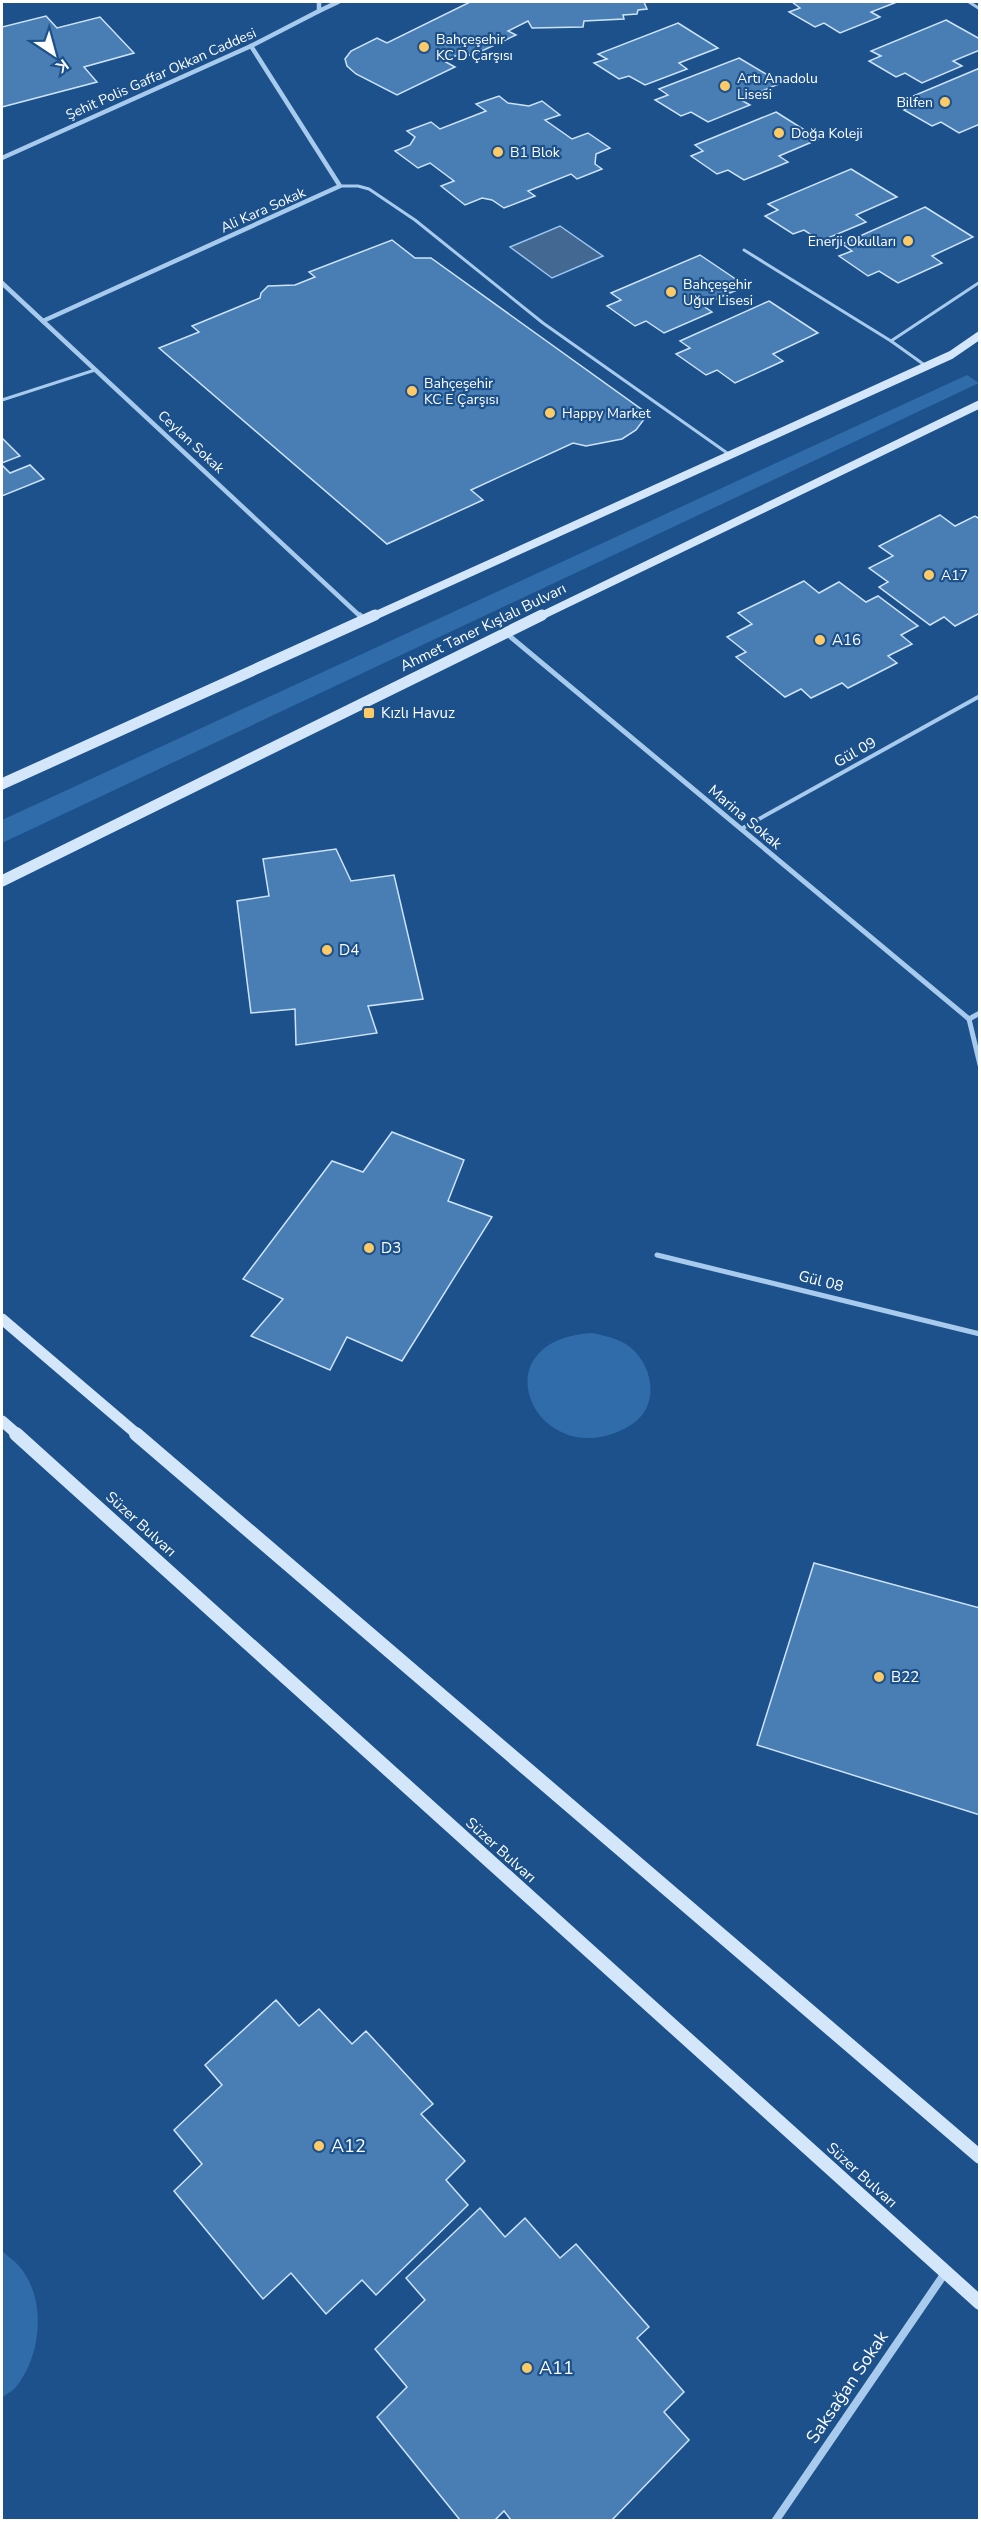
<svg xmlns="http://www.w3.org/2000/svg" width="981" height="2522" viewBox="0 0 981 2522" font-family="'Nunito Sans',sans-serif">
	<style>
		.green { fill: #2f6ca9 }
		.water { fill: #436993; stroke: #9ac5ef; stroke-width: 1.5 }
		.building { fill: #497eb5; stroke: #cde3f9; stroke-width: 1.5 }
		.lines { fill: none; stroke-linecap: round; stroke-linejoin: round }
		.lane-far1 { stroke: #a7caed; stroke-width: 3 }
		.lane { stroke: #a7caed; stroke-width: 4 }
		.street-far2 { stroke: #a7caed; stroke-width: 4.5 }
		.street-far1 { stroke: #a7caed; stroke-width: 5 }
		.street { stroke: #a7caed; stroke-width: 8 }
		.secondary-far2 { stroke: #d4e6f9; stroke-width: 8 }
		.secondary-far1 { stroke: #d4e6f9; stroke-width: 11 }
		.secondary { stroke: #d4e6f9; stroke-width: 14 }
		.poi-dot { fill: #fdca65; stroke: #1c518b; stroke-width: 2 }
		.labels { text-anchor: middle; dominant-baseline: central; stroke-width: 4.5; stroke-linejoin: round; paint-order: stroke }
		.far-poi-label { font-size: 14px; fill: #fff; stroke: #1c518b; text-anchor: start }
		.far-street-label { font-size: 14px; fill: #fff; stroke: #1c518b }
		.street-label { font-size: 15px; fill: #fff; stroke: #1c518b }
		.poi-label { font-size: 15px; fill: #fff; stroke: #1c518b; text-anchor: start }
		.near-poi-label { font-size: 18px; fill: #fff; stroke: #1c518b; text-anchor: start }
		.near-street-label { font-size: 18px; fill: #fff; stroke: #1c518b }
	</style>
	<rect width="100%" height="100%" fill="#1c518b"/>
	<g class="green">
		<path d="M967,375l12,8 -977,460v-23z"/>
		<path d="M592,1333c13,3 27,5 38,14 24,19 30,60 1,78 -93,56 -158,-85 -39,-92z"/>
		<path d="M2,2251c5,5 12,9 17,15 28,32 23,89 -3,121 -3,4 -10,7 -14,11z"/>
	</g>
	<path class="water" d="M560,226l43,30 -51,22 -42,-31z"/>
	<g class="building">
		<path d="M470,2h174l3,7 -9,1 -1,4 -14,1 1,4 -40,2 -1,6 -51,1 -4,-7 -20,10 8,4 -45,21 -7,-4 -20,9 11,6 -58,28 -41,-21 -9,-8 -2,-7 6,-8 26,-13 10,5z"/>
		<path d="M792,2h105l-26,10 9,5 -40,16 -16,-10 -9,4 -26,-15 11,-4z"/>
		<path d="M46,16l11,12 43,-11 34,36 -50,14 13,15 -95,25v-80z"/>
		<path d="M946,20l34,19v11l-27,11 9,5 -40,17 -17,-10 -9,4 -27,-16 12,-5 -10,-5z"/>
		<path d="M678,23l40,25 -39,15 8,6 -42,16 -16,-9 -10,3 -25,-16 13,-4 -9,-5z"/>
		<path d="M739,58l42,25 -40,17 9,5 -42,17 -17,-10 -10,4 -26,-16 13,-5 -9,-6z"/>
		<path d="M980,68v56l-21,9 -18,-11 -9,4 -28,-16 12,-6 -10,-5z"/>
		<path d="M499,96l9,7 21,3 13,-5 18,14 -15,5 27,19 16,-6 22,15 -14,6 -1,10 7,5 -25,10 -6,-5 -43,17 7,5 -31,12 -12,-8 -10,-2 -17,7 -24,-19 13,-5 -24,-18 -12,5 -23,-17 15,-6 5,-8 -8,-6 24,-9 9,7 46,-18 -10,-7z"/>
		<path d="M776,112l43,27 -40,17 9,6 -44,18 -16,-10 -11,4 -26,-18 12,-5 -8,-6z"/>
		<path d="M851,169l46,28 -41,18 10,7 -45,19 -17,-11 -11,4 -28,-18 13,-6 -10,-6z"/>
		<path d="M925,207l48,30 -41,19 10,7 -44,20 -19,-12 -11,5 -29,-20 13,-5 -10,-7z"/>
		<path d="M392,240l23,18h16l217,156 -12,16 -14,9 -36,7 -13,-3 -102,47 12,10 -96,44 -228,-196 40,-16 -7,-6 68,-28 1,-5 7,-7 27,-1 20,-8 -6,-5z"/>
		<path d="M700,255l46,31 -44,19 10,7 -48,21 -18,-12 -11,5 -28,-20 14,-6 -10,-7z"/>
		<path d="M769,301l49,32 -45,21 10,7 -48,22 -18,-13 -11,5 -30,-21 14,-6 -10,-7z"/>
		<path d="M2,438l18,18 -18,7z"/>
		<path d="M2,465l8,8 20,-8 14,14 -42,17z"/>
		<path d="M940,515l15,11 20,-10 5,3v94l-25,13 -11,-9 -14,8 -51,-38 9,-5 -19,-14 24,-12 -14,-10z"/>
		<path d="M804,581l15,12 20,-11 27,20 12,-6 40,30 -17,9 11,9 -24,12 9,7 -49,25 -6,-5 -31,15 -10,-9 -16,8 -49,-40 10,-5 -19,-15 25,-13 -14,-11z"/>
		<path d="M336,849l15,32 43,-6 29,124 -55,7 9,27 -81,12 -1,-36 -44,4 -14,-112 32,-5 -6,-37z"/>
		<path d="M392,1132l72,28 -16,41 44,16 -90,144 -55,-24 -17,33 -79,-34 32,-37 -40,-20 89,-118 31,11z"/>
		<path d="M814,1563l166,45v207l-223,-70z"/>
		<path d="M276,2000l23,26 20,-17 33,35 14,-13 67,73 -12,10 44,47 -19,19 22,25 -92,90 -14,-15 -36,34 -35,-41 -28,26 -89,-108 28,-27 -28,-34 48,-45 -17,-20z"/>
		<path d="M480,2208l25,29 20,-19 35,40 16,-14 73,83 -12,11 47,54 -20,20 25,28 -77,80h-101l-7,-9 -9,9h-35l-83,-103 30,-30 -32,-38 50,-49 -19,-22z"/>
	</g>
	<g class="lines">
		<g class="lane-far1">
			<path d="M969,2l11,7"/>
			<path d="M340,186h18l11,3 46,31 128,103 187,132"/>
			<path d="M744,250l147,91 35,25"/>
			<path d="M891,341l89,-59"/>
			<path d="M2,400l93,-30"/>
		</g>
		<path class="lane" d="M741,829l239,-133"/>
		<g class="street-far2">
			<path d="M319,11l19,-9"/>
			<path d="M2,158l249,-112 68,-35v-9"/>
			<path d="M2,283l359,334"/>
			<path d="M43,321l297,-135 -89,-140"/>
		</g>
		<g class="street-far1">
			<path d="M360,615l5,5"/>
			<path d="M506,633l463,386"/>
			<path d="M969,1019l11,46"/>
			<path d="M969,1019l11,-6"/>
			<path d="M657,1255l323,79"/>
		</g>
		<path class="street" d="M776,2520l169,-247"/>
		<g class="secondary-far2">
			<path d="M372,617l579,-262 29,-20"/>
			<path d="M539,617l441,-213"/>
		</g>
		<g class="secondary-far1">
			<path d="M2,784l373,-169"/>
			<path d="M2,881l540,-266"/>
			<path d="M2,1319l136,116"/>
			<path d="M2,1421l16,14"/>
		</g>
		<g class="secondary">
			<path d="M16,1434l964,869"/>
			<path d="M136,1434l844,723"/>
		</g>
	</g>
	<g class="poi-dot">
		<circle cx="424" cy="47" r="6"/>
		<circle cx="725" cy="86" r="6"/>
		<circle cx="945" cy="102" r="6"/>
		<circle cx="779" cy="133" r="6"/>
		<circle cx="498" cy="152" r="6"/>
		<circle cx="908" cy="241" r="6"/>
		<circle cx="671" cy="292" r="6"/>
		<circle cx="412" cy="391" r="6"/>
		<circle cx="550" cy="413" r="6"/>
		<circle cx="929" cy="575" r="6"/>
		<circle cx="820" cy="640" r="6"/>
		<rect x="363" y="707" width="12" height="12" rx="3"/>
		<circle cx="327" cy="950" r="6"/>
		<circle cx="369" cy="1248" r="6"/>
		<circle cx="879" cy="1677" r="6"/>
		<circle cx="319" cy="2146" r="6"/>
		<circle cx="527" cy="2368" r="6"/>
	</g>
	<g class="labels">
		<g class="far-poi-label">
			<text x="436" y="39">Bahçeşehir<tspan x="436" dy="16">KC D Çarşısı</tspan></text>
			<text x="737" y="78">Artı Anadolu<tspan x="737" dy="16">Lisesi</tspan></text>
			<text x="933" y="102" text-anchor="end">Bilfen</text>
			<text x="791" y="133">Doğa Koleji</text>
			<text x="510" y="152">B1 Blok</text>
			<text x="896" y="241" text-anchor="end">Enerji Okulları</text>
			<text x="683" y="284">Bahçeşehir<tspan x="683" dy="16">Uğur Lisesi</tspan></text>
			<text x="424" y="383">Bahçeşehir<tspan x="424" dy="16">KC E Çarşısı</tspan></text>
			<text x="562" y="413">Happy Market</text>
			<text x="941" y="575">A17</text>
		</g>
		<g class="far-street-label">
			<text transform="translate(161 74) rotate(-24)">Şehit Polis Gaffar Okkan Caddesi</text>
			<text transform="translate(263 210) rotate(-24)">Ali Kara Sokak</text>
			<text transform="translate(191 442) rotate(43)">Ceylan Sokak</text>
		</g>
		<g class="street-label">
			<text transform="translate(483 627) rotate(-26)">Ahmet Taner Kışlalı Bulvarı</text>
			<text transform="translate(855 752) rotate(-29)">Gül 09</text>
			<text transform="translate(745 817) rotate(40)">Marina Sokak</text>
			<text transform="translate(821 1281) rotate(14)">Gül 08</text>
			<text transform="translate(141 1524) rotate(42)">Süzer Bulvarı</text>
			<text transform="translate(501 1850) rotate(42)">Süzer Bulvarı</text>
			<text transform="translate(862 2175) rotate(42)">Süzer Bulvarı</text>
		</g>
		<g class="poi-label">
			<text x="832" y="640">A16</text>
			<text x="381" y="713">Kızlı Havuz</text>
			<text x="339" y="950">D4</text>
			<text x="381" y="1248">D3</text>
			<text x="891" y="1677">B22</text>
		</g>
		<g class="near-poi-label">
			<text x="331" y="2146">A12</text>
			<text x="539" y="2368">A11</text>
		</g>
		<g class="near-street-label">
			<text transform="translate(847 2387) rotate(-56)">Saksağan Sokak</text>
		</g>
	</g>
	<rect width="981" height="2522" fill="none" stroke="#ffffff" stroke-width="6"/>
	<g transform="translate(54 54) rotate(144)" stroke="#1c518b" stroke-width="4.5" paint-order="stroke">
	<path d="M0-4.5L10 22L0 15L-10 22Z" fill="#ffffff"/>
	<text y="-9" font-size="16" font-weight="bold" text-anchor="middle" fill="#ffffff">K</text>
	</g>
</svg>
